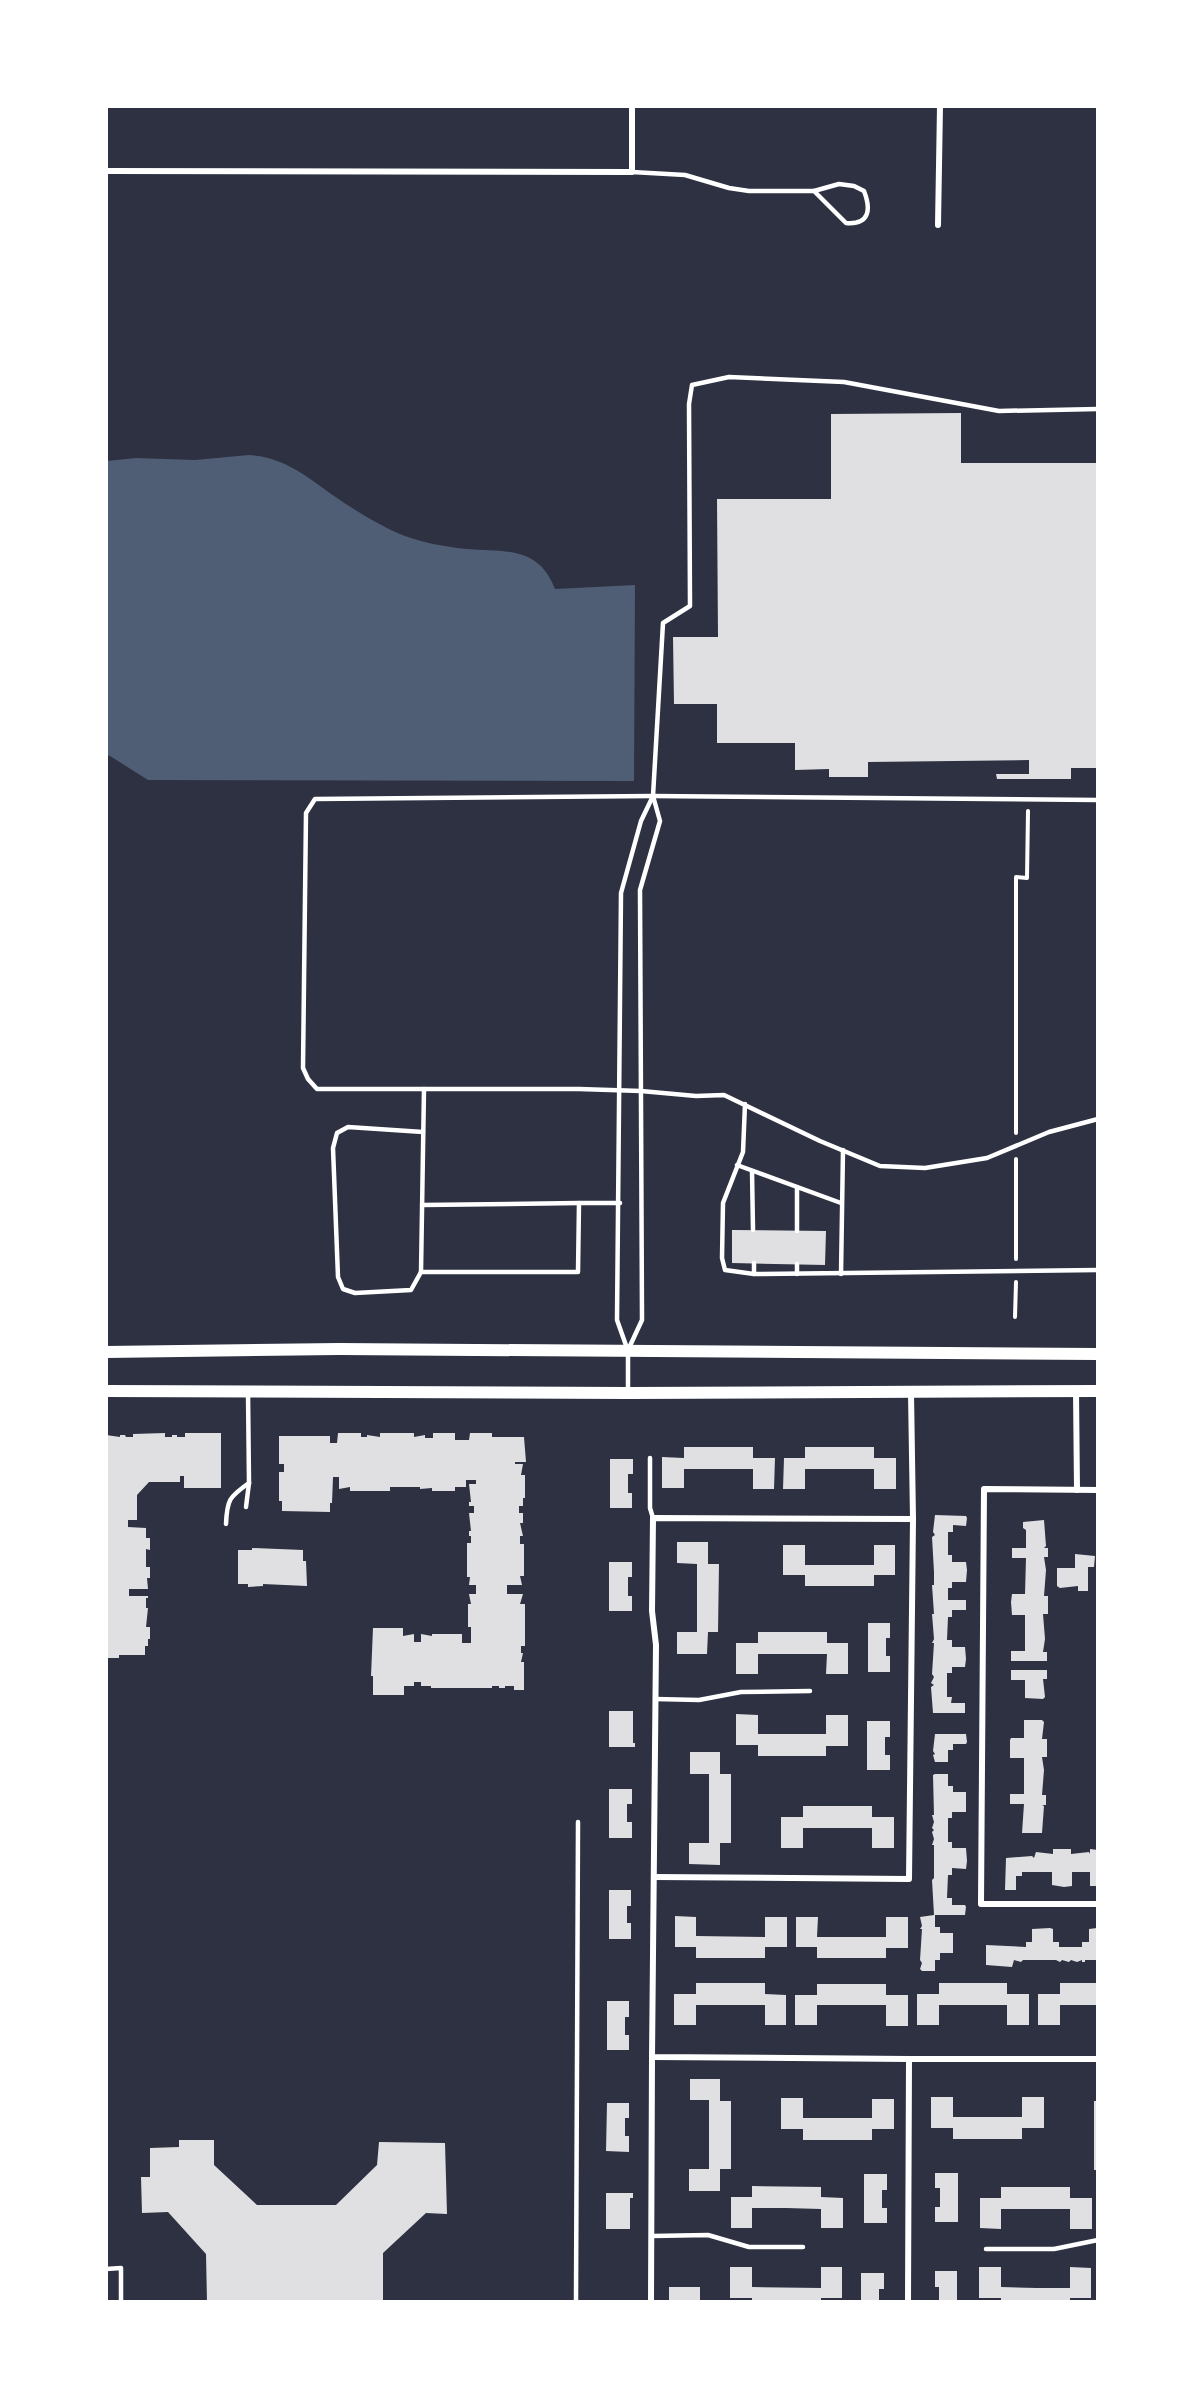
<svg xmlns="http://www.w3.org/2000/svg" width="1204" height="2408" viewBox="0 0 1204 2408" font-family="'Space Grotesk',sans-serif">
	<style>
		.water { fill: #4f5d75 }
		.building { fill: #e0e0e3 }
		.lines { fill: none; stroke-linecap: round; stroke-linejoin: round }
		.path { stroke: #fff; stroke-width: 4 }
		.service { stroke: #fff; stroke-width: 4.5 }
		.minor { stroke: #fff; stroke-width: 6 }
		.secondary { stroke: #fff; stroke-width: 12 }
	</style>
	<rect width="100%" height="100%" fill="#2d3142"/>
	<path class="water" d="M249,455c36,2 60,23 88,43 17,12 49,31 68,38 20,7 41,11 62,13 38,3 72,-3 88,40l80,-4 -1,196 -486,-1 -38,-24 -3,-1v-294l29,-3 59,2z"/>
	<g class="building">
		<path d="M961,413v50h137v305h-27v11h-74l-1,-5h33v-14l-161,2v15h-39v-8l-34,1v-27h-78v-39h-43l-1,-67h45l-1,-138h114v-85z"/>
		<path d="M732,1230l94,1 -1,34 -93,-2z"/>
		<path d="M165,1433v4h7v-2h5v2h8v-4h36v55h-37v-12h-4v6h-31l-12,13v25h-9v7l18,1v10h4v12l-4,-1v18h4v11h-3l1,11h-19v7h19v2h-2v10h2l-2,19h4v12h-2v7h-3v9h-26v3h-13v-223l14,2v-2h5l1,2h7v-3z"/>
		<path d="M338,1433h23v4h6v-2l13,2v-4h34v4l11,-2v3h8v-5h22v7h14l1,-7h22v4h32l2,25h-11v2h8l-2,11h4v23h-2v8h-4v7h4v10h-3l3,13h-3v8h4v32h-4l2,9h-15v9h16l-3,10h5v42h-4v7h2l-2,9h3v28h-10v-4h-9v2h-6v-2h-7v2h-61v-2h-10v-4h-7v4h-10v9h-31v-19h-2l2,-48h30v8l11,-2v8h7v-8l11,2v-2h30v9h9v-16h-3v-23h3l-2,-10h7v-9h-7l1,-8h-3v-34h4v-7h-2v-5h2l-2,-18h5v-7h-5v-4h2l-2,-18h7v-4h-10v7h-11v4h-23v-3l-12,1v-2h-30v4h-40v-4l-11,2v-12h-6l-1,26h-2v9l-48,-1v-10h-3v-29h5v-8h-5v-28h51v7h7z"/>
		<path d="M684,1447h69v11h22l-1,31h-21v-20h-69v19h-22v-31l22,1z"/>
		<path d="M805,1447h69v11h22v31h-22v-20h-69v20h-22l1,-31h21z"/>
		<path d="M610,1459h23v15h-5v19h4v15h-22z"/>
		<path d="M935,1515l31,1 1,2 -1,8 -13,-1v7h-5v23h4v7h14l1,8 -1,12h-14v6h-4v12h18v10h-14v7h-4l-1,23h5v7h13l1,12 -1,8h-13v6h-5v24h5l-1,6h14v10h-32l-2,-26 3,-2 -3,-2 3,-6 -2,-3 2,-31h-2l2,-4 -2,-25h2l-2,-29h2v-13l-2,-35 3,-2 -2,-3z"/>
		<path d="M1044,1520l2,26 -2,2h4v9h-4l2,13 -2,26h4v18h-5l2,25 -2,13h4v9h-36v-10h14v-36h-13l-1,-13 1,-8h13l1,-36h-14v-10h14v-18l-3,-2v-6z"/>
		<path d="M677,1542h31v22h11l-1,68h-10l-1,22h-30v-22h20v-68l-20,-1z"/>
		<path d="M783,1545h22v20h69v-20h21v30h-21v11h-69v-11h-22z"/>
		<path d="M252,1548l51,2v11h3l1,25 -44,-2v2l-15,1v-3h-10v-34h14z"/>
		<path d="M1075,1554l20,2 -1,11h-6v24h-10v-5l-18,2 -3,-2v-18h18z"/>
		<path d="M609,1562h23v15h-4v19h4v15h-23z"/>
		<path d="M868,1623h22v15h-4v18h4v16h-22z"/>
		<path d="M758,1632h69v11h21v31h-22l1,-20h-69v20h-22v-31h22z"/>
		<path d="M1011,1670h36v9h-4l2,18 -2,2 -18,-1v-18h-14z"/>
		<path d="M609,1711h24v32h2v4h-26z"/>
		<path d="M736,1714l22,1v19h68v-19h22v31h-22v10h-68v-11h-22z"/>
		<path d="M1024,1720h18l2,2 -2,17h5v18h-5l2,13 -2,25h4v10h-4l2,1 -2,27h-20l2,-29h-14v-10h14v-36h-14v-18l1,-2h13z"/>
		<path d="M867,1721h23v16h-5v18h5v15h-23z"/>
		<path d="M935,1734h31l1,8 -1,2h-13v6h-5v12h-13l-2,-7 2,-1 -2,-3z"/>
		<path d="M690,1752h30v22h11v69h-11v22l-31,-1v-21h20v-69h-19z"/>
		<path d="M935,1774h13v12h5v6h13v20h-14v6h-4v24h4v6h14l1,13 -1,8 -14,-1v7h-4l-1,23h5v7h13l1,2 -1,8h-30v12h5v6h13v20h-13v7h-5v11h-13l-2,-2 2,-6 -2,-3 2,-31h-2l2,-3 -2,-9 14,-2 -2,-35 2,-2v-33h-2l2,-6 -2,-7 2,-2 -2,-2 2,-6 -2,-7h2l-1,-40z"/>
		<path d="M609,1789h23v15h-5v18h5v16h-23z"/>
		<path d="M803,1806h69v11h22v31h-22v-20h-69v20h-22v-31h22z"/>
		<path d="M1053,1849h18v5l18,-2 1,2v-5l8,1v36h-8v-14h-18v14l-8,1 -12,-2v-13h-30v4h-6v14h-11l1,-32 26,-2 2,2 2,-6 17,2z"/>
		<path d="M609,1890h22v16h-4v17h4v16h-22z"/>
		<path d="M675,1916l21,1v19l69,1v-20h22v30h-22v11h-69v-11h-21z"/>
		<path d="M796,1917h22l-1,20h69v-20h22v31h-22v10h-69v-11h-21z"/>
		<path d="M1050,1928l3,1v13h6v5h23v-5h7v-13l8,-1 1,32h-13v2h-3v-2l-5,2 -6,-2 -2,2 -7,-2 -2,2 -4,-2h-33l-2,2 -7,-2 -2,7 -26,-2v-20l40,2v-5h6v-13z"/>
		<path d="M696,1983h69v11l21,1v30h-21v-20h-69v20h-22v-31h22z"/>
		<path d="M939,1983h68v11h22v31h-22v-20h-68v20h-22v-31h22z"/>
		<path d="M1060,1983h38v22h-38v20h-22v-31h22z"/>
		<path d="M817,1984h69v11h22v31h-22v-21h-69v20h-22v-30h22z"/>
		<path d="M607,2001h22v16h-4v18h4v15h-22z"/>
		<path d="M690,2079h30v22h11v68h-11v22h-31v-22h20v-69h-19z"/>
		<path d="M931,2097h22v20h69v-20h22v31h-22v11h-69v-11h-22z"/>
		<path d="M781,2098h22v20h69v-19h22v30h-22v11h-69v-11h-22z"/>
		<rect x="1094" y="2101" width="4" height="69"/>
		<path d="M607,2103h22v15h-4v18h4v16l-23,-1z"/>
		<path d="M179,2140h35v25l43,40h79l41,-40 2,-23 66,1 2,71 -21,-1 -43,40v49h-176l-1,-48 -38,-42 -26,1 -1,-36h9v-29l29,-1z"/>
		<path d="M935,2173h23v49h-23v-15h5v-19h-5z"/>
		<path d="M864,2174h23v16h-5v18h5v15h-23z"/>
		<path d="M752,2186l69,1v10l22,1v30h-22v-19l-35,-1h-34v20h-21v-31h21z"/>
		<path d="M1001,2187h69v11h22v31h-22v-20h-69v20l-21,-1v-30h21z"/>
		<path d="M606,2193h27v5h-3v31h-24z"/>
		<path d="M730,2267h22v20l69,1v-21h21v31h-21v4h-69v-4h-22z"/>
		<path d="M979,2267h22v20l35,1h34v-21l21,1v30h-21v4h-69v-4h-22z"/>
		<path d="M935,2271h22v31h-18v-15h-4z"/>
		<path d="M861,2273h23v16h-5v13h-18z"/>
		<rect x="669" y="2287" width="31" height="15"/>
	</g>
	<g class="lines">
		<g class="path">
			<path d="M1016,1133v-256l11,1 1,-67"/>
			<path d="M1016,1159v100"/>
			<path d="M1015,1317l1,-35"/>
		</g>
		<g class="service">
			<path d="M632,172l53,3 44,13 20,3h65l25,-7 15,2 10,5c7,18 6,34 -18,32l-32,-32"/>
			<path d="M1098,800l-445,-4 -338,3 -9,14 -3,255 5,11 9,10h262l62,2 55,5 28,-1 96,46 60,25 45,2 62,-10 62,-26 49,-13"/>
			<path d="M424,1089l-3,183h157l1,-69h41"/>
			<path d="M745,1104l-2,48 -20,51 -1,55 3,12 29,4 344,-4"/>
			<path d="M737,1165l104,38"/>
			<path d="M752,1171l1,59"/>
			<path d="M422,1205l157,-2"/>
			<path d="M797,1231v-44"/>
			<path d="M754,1263v11"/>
			<path d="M797,1264v10"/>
			<path d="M421,1272l-10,18 -56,3 -12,-4 -5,-12 -5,-129 4,-15 11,-6 75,5"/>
			<path d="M841,1274l2,-124"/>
			<path d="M629,1348l13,-28 -2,-430 20,-69 -7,-25 10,-173 27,-17 -1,-202 3,-19 37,-8 115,5 155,29 99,-2"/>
			<path d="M628,1392v-41l-11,-31 4,-427 20,-72 12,-25"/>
			<path d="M650,1458v50l3,10"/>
			<path d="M246,1507l3,-24 -1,-91"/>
			<path d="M226,1524c1,-24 3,-27 23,-41"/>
			<path d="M655,1699l44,1 42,-8 69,-1"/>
			<path d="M652,2236l56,-1 41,12h54"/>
			<path d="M986,2249h68l44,-9"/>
			<path d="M106,2269l15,-1v34"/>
			<path d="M576,2302l2,-480"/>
		</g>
		<g class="minor">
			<path d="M106,171l526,1v-66"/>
			<path d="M938,225l2,-119"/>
			<path d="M1076,1391l1,99"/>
			<path d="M1098,1490l-114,-1 -3,415h117"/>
			<path d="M654,1877l255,2 4,-360 -2,-126"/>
			<path d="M909,2059l-257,-2 4,-412 -4,-34 1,-93 260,1"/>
			<path d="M651,2302l1,-245"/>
			<path d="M908,2302l1,-243h189"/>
		</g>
		<g class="secondary">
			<path d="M106,1352l233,-3 759,5"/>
			<path d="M106,1391l522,2 470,-2"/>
		</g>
	</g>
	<rect width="1204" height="2408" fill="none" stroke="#ffffff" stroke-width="216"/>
</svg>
